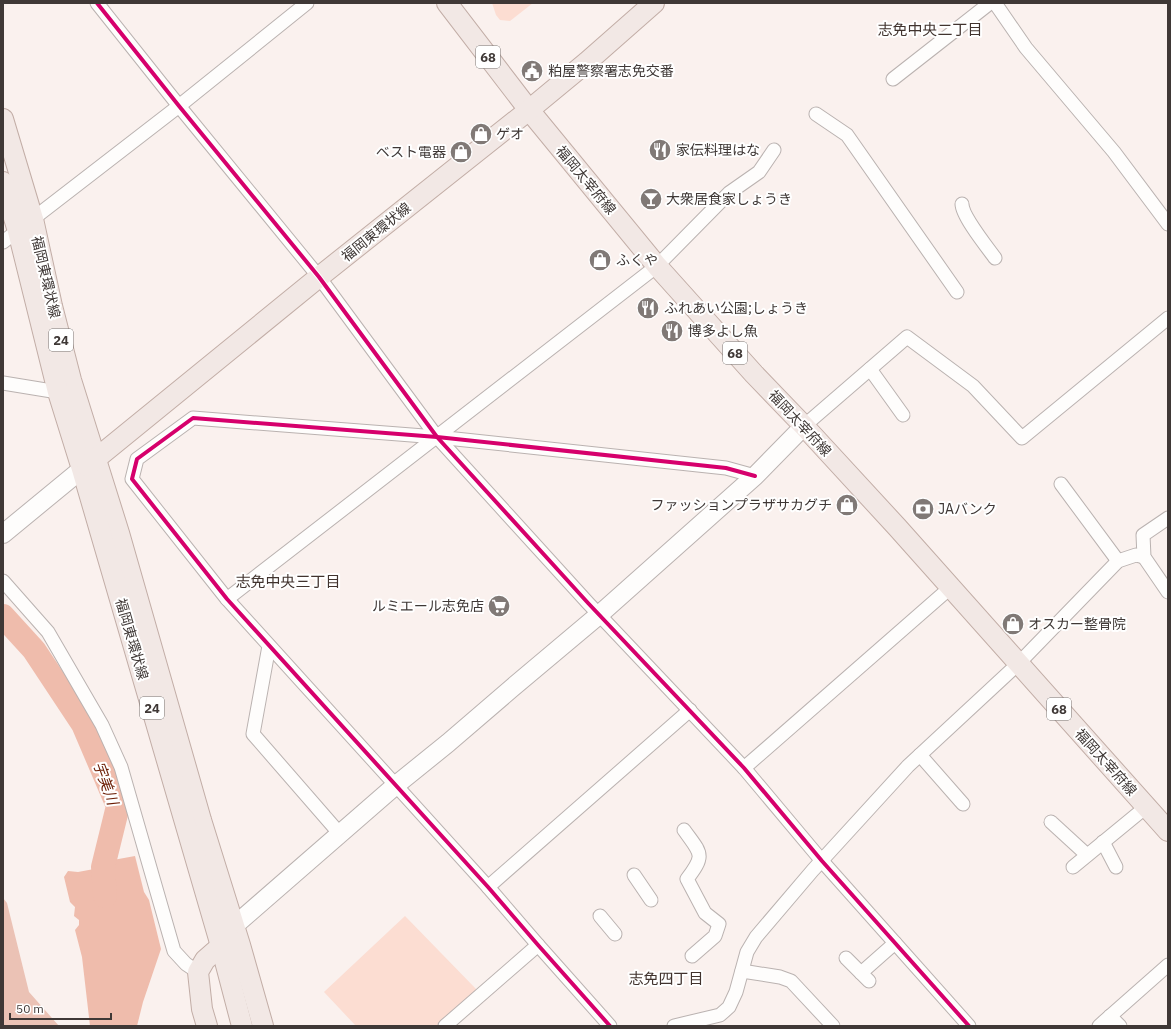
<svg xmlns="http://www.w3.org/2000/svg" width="1171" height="1029" viewBox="0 0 1171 1029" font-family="'IBM Plex Sans','Noto Sans JP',sans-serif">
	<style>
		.green { fill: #fcddd2 }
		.forest { fill: #ebc2b5 }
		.water { fill: #efbcac }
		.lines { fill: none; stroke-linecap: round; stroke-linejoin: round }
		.river { stroke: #efbcac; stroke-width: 24 }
		.street-casing { stroke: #bab2b0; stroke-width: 15 }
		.secondary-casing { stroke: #bab2b0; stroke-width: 20 }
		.primary-casing { stroke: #c2ada6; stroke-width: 22 }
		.street { stroke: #fefdfc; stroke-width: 13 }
		.secondary { stroke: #fefdfc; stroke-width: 18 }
		.primary { stroke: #f2e8e5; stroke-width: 20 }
		.cycleway-casing { stroke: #fff; stroke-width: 6 }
		.cycleway { stroke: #d6006c; stroke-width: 4 }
		.labels { text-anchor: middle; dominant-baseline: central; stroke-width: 4; stroke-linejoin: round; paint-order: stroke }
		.shield { fill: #fff; stroke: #797472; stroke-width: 1 }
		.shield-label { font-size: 13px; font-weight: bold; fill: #3f3836 }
		.poi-label { font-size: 14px; fill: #3f3836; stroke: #fff; text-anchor: start }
		.street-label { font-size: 14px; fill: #3f3836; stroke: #fff }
		.neighbourhood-label { font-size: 15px; fill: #41332e; stroke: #fff }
		.water-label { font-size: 15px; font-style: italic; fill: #691a00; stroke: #fff }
	</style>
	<rect width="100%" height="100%" fill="#faf1ee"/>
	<g class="green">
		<path d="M492,3h41l-23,18 -10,-1 -4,-5z"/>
		<path d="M405,916l72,74 -40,36h-81l-32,-34z"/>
	</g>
	<path class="forest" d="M3,898l4,5 22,89 30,34h-56z"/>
	<path class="water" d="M135,856l9,36 5,8 12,49 -18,53 -6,24h-47l-8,-69 -7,-27 4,-5v-5l-5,-4 1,-9 -5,-5 -6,-25 4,-6 10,1 16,-3 4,-3 15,-6z"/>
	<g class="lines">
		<path class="river" d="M3,616l31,34 49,74 35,82 -15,61 2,29"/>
		<g class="street-casing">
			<g id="street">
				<path d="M97,3l82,103 140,171 118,160 151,166 156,165 78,93 147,165"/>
				<path d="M995,3l31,45 88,104 54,72"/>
				<path d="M893,79l97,-76"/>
				<path d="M816,114l31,21 110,157"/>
				<path d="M962,204c0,12 25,43 33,54"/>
				<path d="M3,242l176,-136 128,-103"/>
				<path d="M870,369l33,46"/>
				<path d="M3,383l55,9"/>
				<path d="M804,426l103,-89 66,49 49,52 146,-120"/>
				<path d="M1061,484l57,77"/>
				<path d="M1168,518l-25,17 1,22 24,35"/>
				<path d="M3,581l45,51 54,93 19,42 53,184 12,13 12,8"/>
				<path d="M227,599l430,-333 72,-73 30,-21 15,-22"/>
				<path d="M269,646l-16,88 87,100"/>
				<path d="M920,755l43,49"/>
				<path d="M744,768l207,-181"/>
				<path d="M1051,822l36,33"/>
				<path d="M684,830c17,24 22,24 3,49l18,34 14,11 -4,12 -23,20"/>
				<path d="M1103,842l13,25"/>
				<path d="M1073,867l73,-60"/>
				<path d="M634,875l17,25"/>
				<path d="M488,887l202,-177"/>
				<path d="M600,916l15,18"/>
				<path d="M846,958l15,15"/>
				<path d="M742,971l38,6 11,4 42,45"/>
				<path d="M869,981l-8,-8 34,-30"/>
				<path d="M1110,1016l10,10"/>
				<path d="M445,1026l93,-81"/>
				<path d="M610,1026l-72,-81 -50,-58 -261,-288 -95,-120 5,-20 56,-41 244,19 289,31 29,8"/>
				<path d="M674,1026l46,-11 9,-8 7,-15 11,-40 9,-15 57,-67 95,-104 111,-103 99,-102 18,-6 8,2"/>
				<path d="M1099,1026l69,-61"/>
			</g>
		</g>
		<g class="secondary-casing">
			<g id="secondary">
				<path d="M3,534l79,-65"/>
				<path d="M234,926l162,-141 52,-42 64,-55 88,-74 155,-138 49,-50"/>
			</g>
		</g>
		<g class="primary-casing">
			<g id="primary">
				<path d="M447,3l82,107 128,156 97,108 50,52 93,101 271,304"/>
				<path d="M3,119l30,100 19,87 19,74 48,153 82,287 39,125 23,81"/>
				<path d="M3,182l15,49 40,161 24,77 139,477 21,80"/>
				<path d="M87,466l232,-189 210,-167 58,-48 67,-59"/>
				<path d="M207,1026l-5,-17 -4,-37 7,-12 16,-14 7,-10"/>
			</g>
		</g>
		<use href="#street" class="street"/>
		<use href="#secondary" class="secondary"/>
		<use href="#primary" class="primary"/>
		<g class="cycleway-casing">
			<g id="cycleway">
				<path d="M97,3l82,103 140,171 118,160 151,166 156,165 78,93 147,165"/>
				<path d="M610,1026l-72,-81 -50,-58 -261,-288 -95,-120 5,-20 56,-41 244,19 289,31 29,8"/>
			</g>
		</g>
		<use href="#cycleway" class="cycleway"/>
	</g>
	<defs>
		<g id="civic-disc" transform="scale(1.15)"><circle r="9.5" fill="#807976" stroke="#fff"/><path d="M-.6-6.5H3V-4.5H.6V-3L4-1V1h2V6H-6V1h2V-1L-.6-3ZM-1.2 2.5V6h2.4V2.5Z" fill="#fff"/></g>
		<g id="shop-disc" transform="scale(1.15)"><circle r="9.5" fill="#807976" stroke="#fff"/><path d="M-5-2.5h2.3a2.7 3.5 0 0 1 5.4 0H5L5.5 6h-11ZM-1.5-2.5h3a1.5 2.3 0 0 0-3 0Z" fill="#fff"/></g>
		<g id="restaurant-disc" transform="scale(1.15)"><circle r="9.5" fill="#807976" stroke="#fff"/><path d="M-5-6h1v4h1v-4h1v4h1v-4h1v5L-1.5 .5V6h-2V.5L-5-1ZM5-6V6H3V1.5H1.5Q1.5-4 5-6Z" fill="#fff"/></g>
		<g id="bar-disc" transform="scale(1.15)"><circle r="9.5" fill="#807976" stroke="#fff"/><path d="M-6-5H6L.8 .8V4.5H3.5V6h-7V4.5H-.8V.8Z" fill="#fff"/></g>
		<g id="bank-disc" transform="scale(1.15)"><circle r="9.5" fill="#807976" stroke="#fff"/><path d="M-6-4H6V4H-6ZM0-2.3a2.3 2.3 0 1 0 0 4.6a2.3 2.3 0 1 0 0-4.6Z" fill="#fff"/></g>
		<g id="supermarket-disc" transform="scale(1.15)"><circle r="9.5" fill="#807976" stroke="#fff"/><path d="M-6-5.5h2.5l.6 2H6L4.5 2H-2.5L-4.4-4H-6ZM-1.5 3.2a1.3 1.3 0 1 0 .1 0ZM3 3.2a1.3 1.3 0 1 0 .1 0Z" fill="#fff"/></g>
	</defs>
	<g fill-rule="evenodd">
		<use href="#civic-disc" x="532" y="71"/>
		<use href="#shop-disc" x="481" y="134"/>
		<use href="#restaurant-disc" x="660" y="150"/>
		<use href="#shop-disc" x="461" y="152"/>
		<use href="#bar-disc" x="651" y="199"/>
		<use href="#shop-disc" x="600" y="260"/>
		<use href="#restaurant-disc" x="648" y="308"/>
		<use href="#restaurant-disc" x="672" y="331"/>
		<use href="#shop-disc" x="847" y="505"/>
		<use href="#bank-disc" x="923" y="509"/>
		<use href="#supermarket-disc" x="499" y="606"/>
		<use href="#shop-disc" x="1013" y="624"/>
	</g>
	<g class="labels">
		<g class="shield">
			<rect x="476" y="46" width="24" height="22" rx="3"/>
			<rect x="49" y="329" width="24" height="22" rx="3"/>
			<rect x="723" y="342" width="24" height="22" rx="3"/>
			<rect x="140" y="697" width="24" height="22" rx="3"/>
			<rect x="1047" y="698" width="24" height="22" rx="3"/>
		</g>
		<g class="shield-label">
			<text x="488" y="57">68</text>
			<text x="61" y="340">24</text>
			<text x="735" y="353">68</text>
			<text x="152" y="708">24</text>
			<text x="1059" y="709">68</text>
		</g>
		<g class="poi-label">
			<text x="548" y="71">粕屋警察署志免交番</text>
			<text x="496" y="134">ゲオ</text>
			<text x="676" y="150">家伝料理はな</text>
			<text x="446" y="152" text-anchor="end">ベスト電器</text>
			<text x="666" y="199">大衆居食家しょうき</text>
			<text x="616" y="260">ふくや</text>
			<text x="664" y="308">ふれあい公園;しょうき</text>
			<text x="688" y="331">博多よし魚</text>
			<text x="832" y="505" text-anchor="end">ファッションプラザサカグチ</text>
			<text x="938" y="509">JAバンク</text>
			<text x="484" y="606" text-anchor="end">ルミエール志免店</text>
			<text x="1028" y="624">オスカー整骨院</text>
		</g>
		<g class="street-label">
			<text transform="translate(586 180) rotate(50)">福岡太宰府線</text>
			<text transform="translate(376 232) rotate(-39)">福岡東環状線</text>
			<text transform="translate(46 277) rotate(77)">福岡東環状線</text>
			<text transform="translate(800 423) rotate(47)">福岡太宰府線</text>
			<text transform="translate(132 639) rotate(74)">福岡東環状線</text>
			<text transform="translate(1106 762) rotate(48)">福岡太宰府線</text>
		</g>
		<g class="neighbourhood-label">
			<text x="930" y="29">志免中央二丁目</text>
			<text x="288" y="581">志免中央三丁目</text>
			<text x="666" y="978">志免四丁目</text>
		</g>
		<g class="water-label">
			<text transform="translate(106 783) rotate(70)">宇美川</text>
		</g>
	</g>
	<rect width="1171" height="1029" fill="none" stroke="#3f3836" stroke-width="8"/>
	<path d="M10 1013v6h101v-6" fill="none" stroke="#3f3836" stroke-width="2"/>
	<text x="16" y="1013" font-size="12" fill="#3f3836" stroke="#ffffff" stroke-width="3" paint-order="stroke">50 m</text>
</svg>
